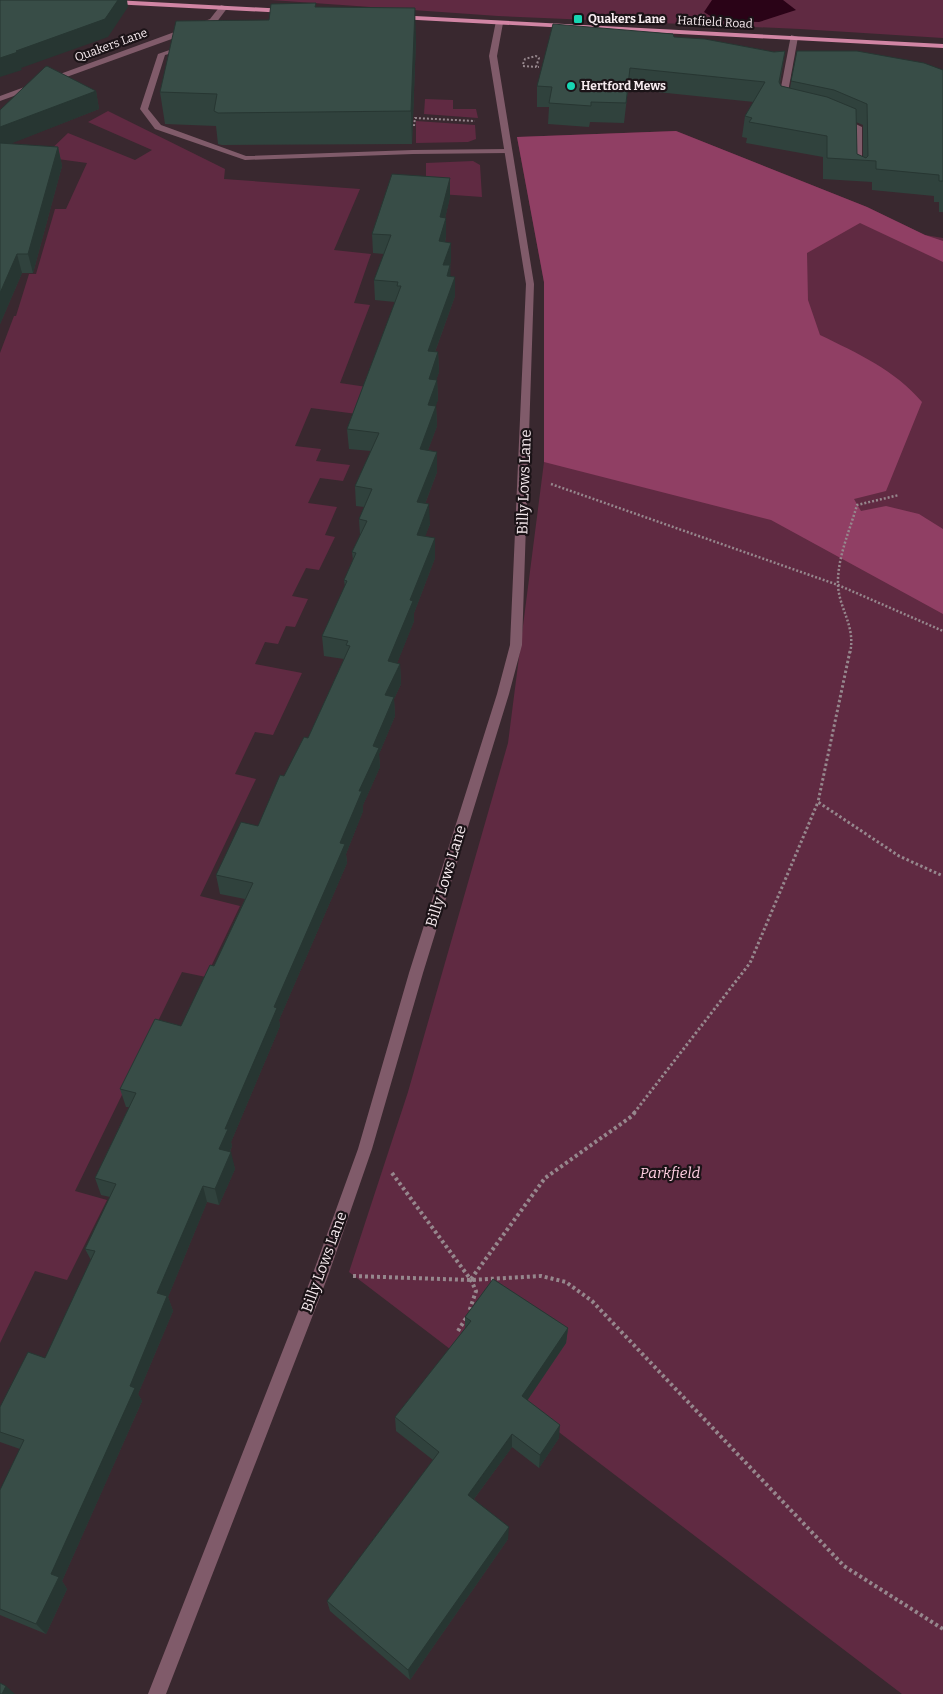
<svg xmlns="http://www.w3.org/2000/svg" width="943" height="1694" viewBox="0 0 943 1694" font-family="Bitter,serif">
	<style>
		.green { fill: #602a42 }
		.forest { fill: #903f64 }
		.water { fill: #2a0317 }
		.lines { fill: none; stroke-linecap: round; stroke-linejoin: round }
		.path-far3 { stroke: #96878d; stroke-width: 2; stroke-dasharray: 2 2; stroke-linecap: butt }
		.path-far2 { stroke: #96878d; stroke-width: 2.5; stroke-dasharray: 2 2; stroke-linecap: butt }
		.path-far1 { stroke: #96878d; stroke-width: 3; stroke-dasharray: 2.5 2.5; stroke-linecap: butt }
		.path { stroke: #96878d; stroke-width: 4; stroke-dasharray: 3 3; stroke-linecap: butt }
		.lane { fill: #805b6a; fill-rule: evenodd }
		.street { fill: #805b6a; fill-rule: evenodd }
		.primary { fill: #d185a4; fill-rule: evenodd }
		.wall { fill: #30423d; fill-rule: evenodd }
		.shaded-wall { fill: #273632 }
		.building { fill: #384d47; stroke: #273632 }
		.poi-dot { fill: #17d5b2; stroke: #1b1317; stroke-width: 2 }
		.labels { text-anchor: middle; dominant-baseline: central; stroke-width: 4.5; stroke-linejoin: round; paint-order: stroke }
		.far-poi-label { font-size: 12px; font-weight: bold; fill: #f6eaee; stroke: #1b1317; text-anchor: start }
		.far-street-label { font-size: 12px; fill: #f6eaee; stroke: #1b1317 }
		.street-label { font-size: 15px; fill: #f6eaee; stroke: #1b1317 }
		.park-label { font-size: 15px; font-style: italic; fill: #fecee1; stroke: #1b1317 }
	</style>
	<rect width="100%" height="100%" fill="#39282f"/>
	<g class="green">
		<path d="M271,0h672v38l-143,-9 -302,-13z"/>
		<path d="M425,99l28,1v9h23l2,9 -54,-4z"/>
		<path d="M108,111l117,58 -1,10 136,10 -26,61 37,4 -17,49 16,2 -30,78 27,4 -10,27 -46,-6 -16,38 26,3 -5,12 34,4 -7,16 -23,-3 -12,25 29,4 -12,28 10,2 -16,33 -13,-2 -14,28 16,3 -13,28 -9,-1 -8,18 -13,-2 -10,22 47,9 -29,62 -18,-3 -20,42 21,5 -56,117 40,10 -34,71 -24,-5 -107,219 32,9 -40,80 -32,-9 -35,72v-990l14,-37h2l13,-42h7l19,-65h11l21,-46 -44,-6 25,-24 67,27 17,-10 -64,-28z"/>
		<path d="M416,121l59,4 1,14 -8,3 -52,1z"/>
		<path d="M676,131l191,76 58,28 18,3v1456h-41l-553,-422 59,-180 100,-349 36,-281v-180l-27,-145z"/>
		<path d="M473,161l7,4 2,32 -56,-4v-30z"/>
	</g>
	<path class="forest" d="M676,131l191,76 58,28 18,6v21l-83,-39 -53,30 1,47 12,35c37,18 75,35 102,67l-36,89 -32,8 7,12 25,-5 33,8 24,15v85l-172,-94 -227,-58v-180l-27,-145z"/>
	<path class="water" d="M712,0h71l13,10 -37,12 -41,-1 -14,-9z"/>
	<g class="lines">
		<g class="path-far3">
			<path d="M523,64l2,-5 11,-3 3,2 -3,9h3"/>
			<path d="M523,66l13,1"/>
			<path d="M414,126l1,-8 60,3"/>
		</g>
		<g class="path-far2">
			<path d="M551,484l287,101 105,46"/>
			<path d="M850,653c6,-27 -11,-44 -12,-68 -1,-27 12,-55 19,-80l42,-10"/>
		</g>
		<g class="path-far1">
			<path d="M850,651l-32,151 81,54 44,20"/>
			<path d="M634,1113l116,-150 68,-161"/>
		</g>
		<g class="path">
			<path d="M392,1173l79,107 5,11 -7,21"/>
			<path d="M353,1276l118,4 70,-4 25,6 26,19 252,265 99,63"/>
			<path d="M471,1279l74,-101 87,-62 3,-4"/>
			<path d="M458,1331l8,-13"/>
		</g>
		<g class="lane">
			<path d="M184,45l4,2 -1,2 -22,6 -17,54 13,16 85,31 167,-6 95,-1 4,2 -4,2 -95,1 -168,6 -90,-31 -15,-20 18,-55z"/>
			<path d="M839,119h6l17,8v45l-7,-2 -1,-42 -15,-5z"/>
		</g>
		<g class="street">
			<path d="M221,5l7,2 -12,16 -216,78v-5l210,-77z"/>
			<path d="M496,21l7,2 -6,33 37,228 -12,361 -13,49 -86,279 -51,176 -44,127 -162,418h-18l164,-418 46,-127 51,-176 88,-279 13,-49 16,-361 -37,-228z"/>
			<path d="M791,35l7,2 -12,66 -4,2 -4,-2z"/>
		</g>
		<g class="primary">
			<path d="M114,0l172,9 4,2 -4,2 -174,-9 -4,-2z"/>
			<path d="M396,15l547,29v4l-544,-29 -4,-2z"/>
		</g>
	</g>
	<g class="wall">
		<path d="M316,7l100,32 -4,105 -190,1 -4,-1 -2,-18 -51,-2 -5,-32 109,-72z"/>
		<path d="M674,37l100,15 11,-1 -5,32 1,3 9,2 7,-37 146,19v142h-4v-10h-5v-6l-62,-6v-8l-49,-3v-22l-77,-14 1,-5 -5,-1 3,-21 9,-14 -126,-13 -4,34 -34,-1 -1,5 -41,-3 1,-17h-12v-21zM856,122l7,3v32l-6,-3z"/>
		<path d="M96,91l3,18 -90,35 49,3 4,19 -29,107h-11l-22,51v-214z"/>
		<path d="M450,197l-5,21h1v19l-1,5 6,1 -1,33 5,1v19l-20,56h3l1,20 -3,8h1l1,20 -3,6h1l1,20 -9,24 9,2v20l-12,32 5,20 -5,12 10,22 -21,55v8l-17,42 3,1 1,20 -7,15 1,17 -16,38 1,13 -17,38v6l-17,43 1,9 -68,157 1,6 -49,116 1,4 -2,6 5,17 -16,36 -12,-3 -39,95 5,14 -35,83 4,7 -80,180 5,8 -21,45 -46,-19v-125l20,-41 -20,-7v-35l45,-49 46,-98 -6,-11 25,-52 -9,-2 -6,-17 34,-71h-3l-6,-18 61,-63 33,-60 31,-67 -25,-5 -4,-19 42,-49 26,-50 24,-38 36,-79 -20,-3 -2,-20 23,-49 -1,-7 9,-19 -1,-9 8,-17 -1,-16 5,-12 -8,-1 -1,-20 16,-35 -22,-2 -2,-20 48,-127 -20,-2 -1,-20 10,-26 -11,-1 -1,-19z"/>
		<path d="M465,1317l103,11 -2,15 -39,57 32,38 -20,30 -27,-21 -38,52 34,40 -98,141 -80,-69 -3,-10 106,-141 -37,-29 -1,-14 70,-88z"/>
	</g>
	<g class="shaded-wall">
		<path d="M118,0h9l1,7 -20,30 -87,31 1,2 -22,7v-19z"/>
		<path d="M415,8l1,31 -4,105 -1,-33z"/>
		<path d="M96,91l3,18 -99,39v-21z"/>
		<path d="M58,147l4,19 -29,107 -5,-19z"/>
		<path d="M450,178v19l-8,34 4,-13v19l-7,24v-20l1,-24z"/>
		<path d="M451,243v19l-7,22 -1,-19z"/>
		<path d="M17,254l5,19 -22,51v-31z"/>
		<path d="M450,265l1,20 -4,-9z"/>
		<path d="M455,277v19l-27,75v-20z"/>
		<path d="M438,352l1,20 -9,27 -1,-20z"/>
		<path d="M437,380l1,20 -9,25 -1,-20z"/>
		<path d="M436,406l1,20 -16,43 -1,-20z"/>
		<path d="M437,452v20l-19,50 -1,-20z"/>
		<path d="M429,504l1,20 -12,31 -1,-20z"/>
		<path d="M435,538v20l-21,55v8l-24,60 -2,-20 22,-61z"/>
		<path d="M400,664l1,20 -7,15 1,17 -16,38 1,13 -17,38v6l-17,43 1,9 -68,157 1,6 -49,116 1,4 -8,20 -5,-17 6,-20 115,-286 19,-52 14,-45 12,-51z"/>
		<path d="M231,1152l4,17 -16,36 -4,-16z"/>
		<path d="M203,1186l4,16 -39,95 5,14 -35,83 4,7 -80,180 5,8 -21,45 -10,-10 15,-50 79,-188 27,-93z"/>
		<path d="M568,1328l-2,15 -45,67 1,-14z"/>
		<path d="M560,1425l-1,13 -20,30 1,-13z"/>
		<path d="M512,1434v13l-44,60v-12z"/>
		<path d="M509,1527l-1,12 -98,141 -2,-10z"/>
		<path d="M6,1686l9,8h-13z"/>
	</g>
	<g class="building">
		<path d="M0,0h118l-13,19 -89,32 2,1 -18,6z"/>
		<path d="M316,3l-1,4 100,1 -4,103 -193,2 -4,-2 3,-17 -57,-2 16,-71 93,-1 2,-16z"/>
		<path d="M553,24l120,10 1,3 31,2 69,13 11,-1 -6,31 2,4 46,11 29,12 1,45 9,4 2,-2 -1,-52 -33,-14 -43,-9 6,-30h60l67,12 19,7v111h-4v-6l-63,-6v-8l-49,-3v-22l-78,-14 3,-4 -7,-2 20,-34 -135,-14 -4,35 -35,-1v4l-42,-3 3,-16 -15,-1z"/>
		<path d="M47,66l49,25 -96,36v-17l45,-43z"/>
		<path d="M0,143l58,4 -30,107h-11l-17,39z"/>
		<path d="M392,174l58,4 -10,39 6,1 -7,23 12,2 -8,22h7l-3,11 8,1 -27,74 10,1 -9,27 8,1 -9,25 8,1 -16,43 17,3 -20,50 12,2 -12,31 18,3 -25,62 3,1 -25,60 12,3 -15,31 9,2 -21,49 6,2 -20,43h3l-22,52 5,1 -71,163 3,1 -52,121h3l-9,20 12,3 -16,37 -12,-3 -46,107 10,3 -37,90 5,2 -84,186 8,3 -23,47 -36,-15v-119l24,-50 -24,-8v-25l28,-55 17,6 50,-107 -10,-2 31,-65 -21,-6 41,-85 -16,-4 35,-70 26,7 29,-61 4,1 39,-83 -37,-8 25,-53 17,4 22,-51 4,1 20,-39 4,1 42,-92 -4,-1 2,-4 -26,-5 25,-55 -3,-1 12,-27 -4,-1 15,-31 -8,-2 13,-30 -17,-3 24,-53 -32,-4 54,-143h-4l1,-4 -24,-2 17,-45 -19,-1z"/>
		<path d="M493,1279l75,49 -46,68 38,29 -20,30 -28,-21 -44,61 41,32 -101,143 -81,-69 112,-149 -44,-35 76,-96 -6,-4z"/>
		<path d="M0,1683l6,3 -4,8h-2z"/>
	</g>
	<g class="poi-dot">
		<rect x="573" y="14" width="10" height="10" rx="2.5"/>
		<circle cx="571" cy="86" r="5"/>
	</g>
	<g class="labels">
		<g class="far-poi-label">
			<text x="588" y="19">Quakers Lane</text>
			<text x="581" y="86">Hertford Mews</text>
		</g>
		<g class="far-street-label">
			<text transform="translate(715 22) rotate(3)">Hatfield Road</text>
			<text transform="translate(111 45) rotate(-20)">Quakers Lane</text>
		</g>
		<g class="street-label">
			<text transform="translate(524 482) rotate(-88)">Billy Lows Lane</text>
			<text transform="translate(446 876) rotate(-73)">Billy Lows Lane</text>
			<text transform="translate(324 1262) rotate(-70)">Billy Lows Lane</text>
		</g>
		<g class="park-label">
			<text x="670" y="1173">Parkfield</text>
		</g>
	</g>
</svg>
